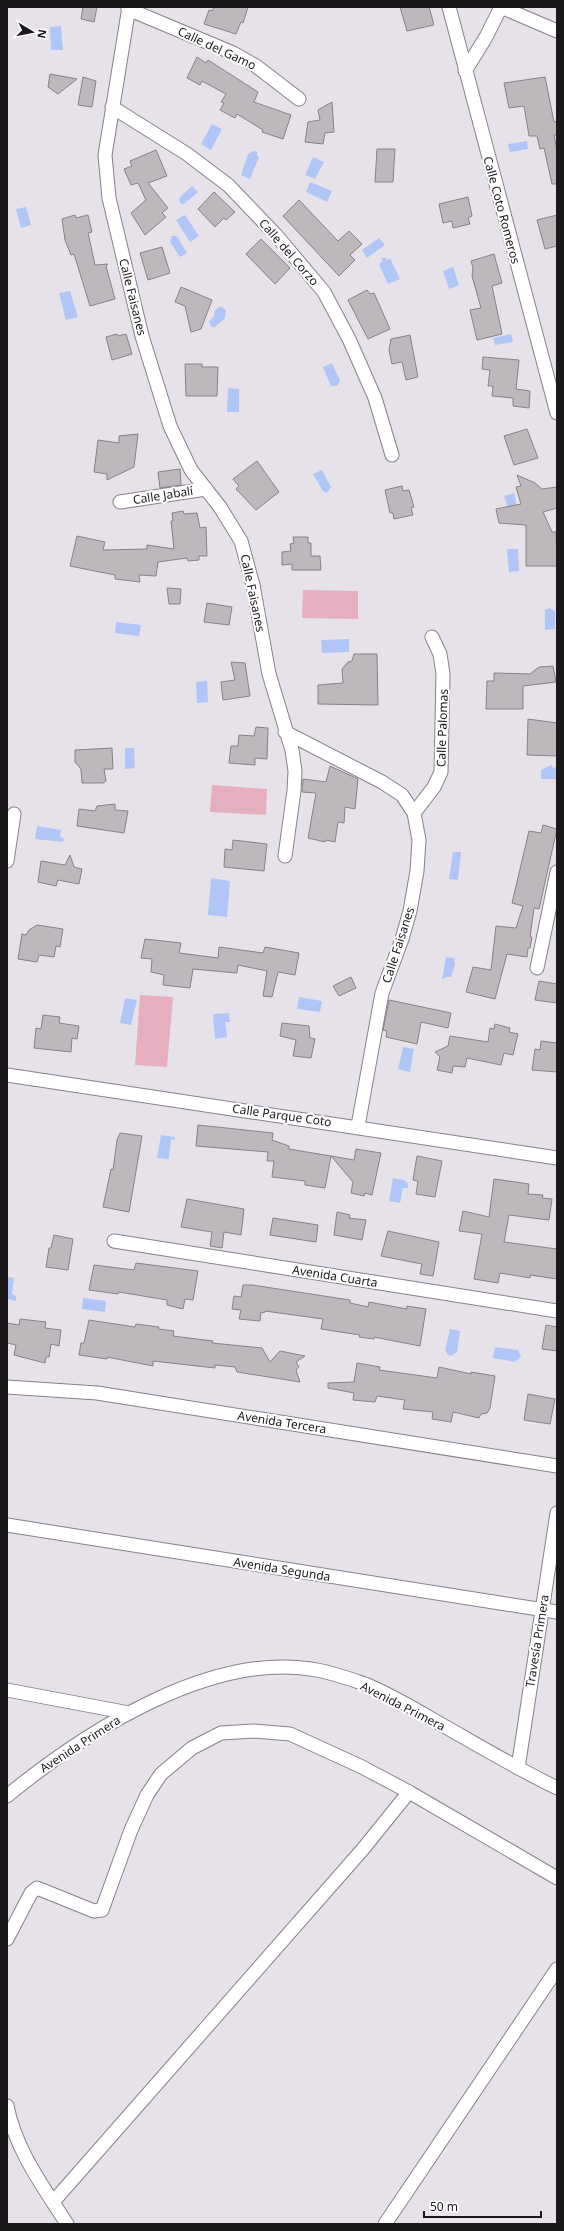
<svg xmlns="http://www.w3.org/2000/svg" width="564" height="2231" viewBox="0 0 564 2231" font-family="'Noto Sans',sans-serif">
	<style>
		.green { fill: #e5afc0 }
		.water { fill: #afc6f6 }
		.building { fill: #beb7bc; stroke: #888186 }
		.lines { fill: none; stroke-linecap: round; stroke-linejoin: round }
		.street-casing { stroke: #858188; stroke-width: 15 }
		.street { stroke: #fff; stroke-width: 13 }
		.labels { text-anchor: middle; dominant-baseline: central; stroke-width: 4; stroke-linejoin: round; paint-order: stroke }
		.street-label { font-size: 12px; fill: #1a181b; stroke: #fff }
	</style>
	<rect width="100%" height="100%" fill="#e7e2ea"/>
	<g class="green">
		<path d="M303,590l55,1v28l-56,-1z"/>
		<path d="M212,785l55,4 -1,26 -56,-3z"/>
		<path d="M140,995l33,2 -6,70 -32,-2z"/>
	</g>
	<g class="water">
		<path d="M61,26l2,24h-12l-1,-23z"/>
		<path d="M212,124l10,5 -11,21 -10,-6z"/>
		<path d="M527,141l1,8 -18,3 -2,-8z"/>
		<path d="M254,151l3,1v4l2,1 -9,22 -9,-4 7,-21z"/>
		<path d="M313,157l11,5 -9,17 -10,-4z"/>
		<path d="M310,182l22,9 -5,11 -21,-10z"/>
		<path d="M192,186l6,6 -14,12 -4,-1 -1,-5z"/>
		<path d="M26,207l5,18 -10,3 -5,-19z"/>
		<path d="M185,215l14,21 -9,6 -14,-22z"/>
		<path d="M172,236h5l10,17 -7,4 -10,-15z"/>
		<path d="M379,238l6,7 -18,13 -5,-8z"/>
		<path d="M385,257l2,3 3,-2 10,21 -12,5 -9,-20 4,-3 -2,-2z"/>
		<path d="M453,267l6,18 -10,4 -6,-18z"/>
		<path d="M70,291l8,26 -12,3 -7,-27z"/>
		<path d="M221,306l5,4 -1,8 -10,9h-4l-2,-6 5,-5 1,-6z"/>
		<path d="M511,334l2,8 -18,3 -2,-7z"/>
		<path d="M332,363l8,18 -3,5h-6l-8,-19z"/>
		<path d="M228,388l11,1v23h-12z"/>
		<path d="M322,470l9,17 -4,6 -4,-2 -10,-17z"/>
		<path d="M514,493l4,19 -8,2 -6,-18z"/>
		<path d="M507,549h11l1,22 -10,1z"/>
		<path d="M549,608l6,3v18l-10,1v-20z"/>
		<path d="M116,622l25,3 -2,11 -24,-3z"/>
		<path d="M349,639v13l-27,1 -1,-13z"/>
		<path d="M207,681l1,21 -11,1 -1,-21z"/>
		<path d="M125,748h9l1,20 -10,1z"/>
		<path d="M551,765l3,4 3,-4v14h-16v-9z"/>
		<path d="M37,826l24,4 -1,7 4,1 -1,4 -28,-3z"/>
		<path d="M453,852h8l-3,28 -9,-1z"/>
		<path d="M211,878l19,3 -3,36 -19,-2z"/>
		<path d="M446,957l8,1 1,6 -4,13h-5l-4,3z"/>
		<path d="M299,997l23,4 -2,11 -23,-3z"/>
		<path d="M125,998l12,2 -6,25 -11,-2z"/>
		<path d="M229,1013l1,9h-5l2,15 -12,2 -2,-25z"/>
		<path d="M403,1047l11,2 -4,23 -12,-3z"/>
		<path d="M161,1135l14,2v3l-4,-1 -2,20 -12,-1z"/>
		<path d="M393,1178l11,2 4,4v4h-5l-3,15 -11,-2z"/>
		<path d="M7,1277l7,1 -2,16 4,2v5l-9,-2z"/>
		<path d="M83,1298l23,3 -1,11 -23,-3z"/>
		<path d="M450,1329l10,2 -3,21 -6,4 -3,-1 -3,-5z"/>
		<path d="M495,1347l23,3 3,7 -6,5 -22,-4z"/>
	</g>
	<g class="building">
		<path d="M83,7h14l-3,15 -13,-3z"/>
		<path d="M214,7h34l-5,16 -2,-1 -5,12 -32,-10 5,-14 3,1z"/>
		<path d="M400,7h29l5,18 -27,6z"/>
		<path d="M197,57l9,6 2,-3 50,32 -4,10 37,13 -8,24 -21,-7 1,-2 -26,-16 -2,4 -15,-8 4,-7 -3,-1 5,-8 -24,-13 -2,4 -13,-7z"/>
		<path d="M50,74l27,5 -19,15 -10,-7z"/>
		<path d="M83,77l13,4 -4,26 -14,-2z"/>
		<path d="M545,77l9,45 3,-1v14h-3l3,16v33h-5l-8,-36 -4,1 -3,-13h-8l-5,-30 -15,2 -5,-25z"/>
		<path d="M332,102l2,30 -9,1 -2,11 -18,-2 3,-20 12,-2 -2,-10z"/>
		<path d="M377,149h18l-2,33h-18z"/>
		<path d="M156,150l11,26 -19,7 20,25 -6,5 4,4 -21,18 -14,-22 15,-13 -8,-17 -7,2 -7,-16 8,-3 -2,-5z"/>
		<path d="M214,192l21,20 -9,8 -2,-2 -9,9 -17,-18z"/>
		<path d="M468,197l4,19 -4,2 2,6 -17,4 -1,-7 -9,2 -4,-19z"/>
		<path d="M299,200l39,41 11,-10 13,13 -12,11 5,5 -16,16 -56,-60z"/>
		<path d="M75,215l1,3 12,-3 4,17 -4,1 7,32 13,-1 -2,2 9,33 -25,7 -16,-52 -3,1 -6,-15 -3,-21z"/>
		<path d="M557,215v31l-12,3 -8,-29z"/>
		<path d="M261,239l29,29 -15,16 -29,-30z"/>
		<path d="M162,247l8,26 -22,7 -8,-27z"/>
		<path d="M494,254l8,29 -10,3 10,48 -25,6 -7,-30 11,-2 -9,-32 1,-8 -2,-7z"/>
		<path d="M181,287l31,13 -11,29 -10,3 -6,-26 -10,-4z"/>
		<path d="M367,290l3,4 4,-1 16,36 -22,10 -20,-39z"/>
		<path d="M117,334l1,2 8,-2 6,20 -20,6 -6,-23z"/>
		<path d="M410,335l8,42 -12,3 -4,-18 -10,2 -3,-14 2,-11z"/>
		<path d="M483,357l36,3 -3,29 14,2 -1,17 -16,-2v-8l-21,-2 1,-10h-5l2,-16 -8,-1z"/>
		<path d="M185,364h17v3h16l-1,29h-31z"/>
		<path d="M527,429l11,29 -24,7 -10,-29z"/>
		<path d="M138,434l-4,33 -27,13v-6l-13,-2 4,-32 21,3v-7z"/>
		<path d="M257,461l22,31 -23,18 -20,-21 3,-3 -6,-7z"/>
		<path d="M180,469l1,16 -21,3 -2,-16z"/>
		<path d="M517,475l18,8 7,6 15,-2v21l-14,4 9,20h4l1,34h-31v-41l-27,-2 -3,-14 25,-5 -5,-17 5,-1z"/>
		<path d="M402,486l1,5 6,-1 5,17 -3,1 2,7 -19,4 -1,-6h-3l-5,-23z"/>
		<path d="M183,511l1,3 13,-1 3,15 6,-1 1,29h-8v4l-11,1 -1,-3 -29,4 -2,14 -17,-1 1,7 -25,-3v-4l-45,-9 7,-30 28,6 -2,8 44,-1v-4l27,4 -3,-28h2l-1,-8z"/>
		<path d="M293,537h15v6h3v13h9l1,14h-29v-6l-10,1v-13l9,-1 -1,-7 4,-1z"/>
		<path d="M167,588l14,1 -1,15h-11z"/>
		<path d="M207,603l25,4 -3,18 -25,-3z"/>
		<path d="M354,654h23l1,51 -60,-1v-19l25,-2 -1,-14 6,-7 4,-1z"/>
		<path d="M231,662l14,1 5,33 -27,4 -2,-18 14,-2z"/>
		<path d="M553,666l3,16 -33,4v23h-37l1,-28h7v-8l36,1 9,-7z"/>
		<path d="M528,719l29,4v33l-30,-1z"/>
		<path d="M256,727l12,1 -1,31 -12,-1v7l-26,-2 2,-17h7l1,-11 15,1z"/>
		<path d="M112,748l1,21h-9l2,12 -3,2h-21l-1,-14 -6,-7v-12z"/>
		<path d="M330,766l28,13 -3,30 -10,-2 -1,16 -6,-1 -3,20 -9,-2 -1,2 -17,-4 8,-45 -14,-1 1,-13 23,3z"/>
		<path d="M115,804v6l13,1 -4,22 -47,-7 2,-17 16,2 2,-5z"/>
		<path d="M543,825l14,4 -18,80 -5,-1 -4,29h2l-2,11h-2l-1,9 -20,-3 -12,45 -29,-7 7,-25 18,3 5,-44 20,2 7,-22 -11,-3 17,-72 12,2z"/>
		<path d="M233,840l34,4 -3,27 -40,-4 1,-18 7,1z"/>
		<path d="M70,855l4,12 8,2 -3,15 -21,-4 -2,6 -18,-4 3,-21 24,4z"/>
		<path d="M37,925l26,4 -3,18 -4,-1 -2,11 -15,-2 -2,7 -19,-3 4,-25 4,1 3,-5z"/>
		<path d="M145,939l36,4 -2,10 39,5 1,-11 44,6 2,-6 34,6 -4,22 -17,-3 -6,25 -9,-1 4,-25 -29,-6 -1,8 -44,-4 -3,19 -27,-3 1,-10 -13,-3 1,-13 -11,-1z"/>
		<path d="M351,977l5,11 -17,8 -6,-10z"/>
		<path d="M539,981l18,3v19l-22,-3z"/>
		<path d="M389,1000l62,13 -3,15 -27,-6 -4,22 -31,-7 1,-6 -4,-1z"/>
		<path d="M43,1015l17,2 -1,6 20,3 -2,13 -5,-1 -1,14 -37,-4 2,-20 5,1z"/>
		<path d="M282,1023l27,3 1,12 5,1 -4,19 -18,-2 3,-16 -16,-4z"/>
		<path d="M495,1024l15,4 -1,4 9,2 -5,21 -9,-2 -3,12 -34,-7 -2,9 -12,-1 -1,7 -15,-3 3,-13 -5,-5 13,-6 2,-10 38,6 2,-14 4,1z"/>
		<path d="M541,1041l16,2v29l-25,-2 3,-21 5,1z"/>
		<path d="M198,1125l75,8 -1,7 17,6v3l42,7 -6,32 -20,-3v-4l-33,-4 2,-16h-7l1,-9 -72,-6z"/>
		<path d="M120,1133l22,3 -13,76 -26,-5 8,-38 2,1 4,-30z"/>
		<path d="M356,1149l25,4 -9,42 -7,-2 -1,3 -13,-3 2,-11 -22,-26 23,4z"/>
		<path d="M417,1156l25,5 -7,36 -19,-3 2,-13 -5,-1z"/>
		<path d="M494,1179l35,5 -1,10 15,1 -1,3 10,1 -3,21 -40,-5 -5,27 53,7v30l-27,-4v3l-30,-5 -2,10 -24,-4 8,-45 -23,-3 4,-20 26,6z"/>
		<path d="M187,1199l57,10 -3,26 -17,-3 -2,16 -12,-2 2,-14 -31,-5z"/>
		<path d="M337,1212l13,3 -1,3 17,2 -4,20 -28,-5z"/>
		<path d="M273,1218l45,7 -2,17 -46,-7z"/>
		<path d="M388,1231l51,11 -6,34 -13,-2 2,-10 -41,-8z"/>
		<path d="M54,1235l19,4 -5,31 -22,-3 3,-19h2z"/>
		<path d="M136,1263l62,8 -5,29 -8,-1 -2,10 -16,-4v-5l-48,-8 -1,2 -29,-4 5,-25 40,5z"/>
		<path d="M243,1285h9l98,15v3l18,4 1,-5 38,7v-3l19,3 -6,37 -46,-9v2l-15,-2 1,-2 -39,-6 2,-10 -58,-8 -1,2 -3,-1 -1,9 -21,-2 2,-9 -9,-1 2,-13 7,1z"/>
		<path d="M20,1319l26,3 -1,6 16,2 -2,16 -8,-2 -2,13h-3l-1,6 -31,-8 2,-10 -9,-2v-20l12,2z"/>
		<path d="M89,1320l46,7 1,-3 23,3 -1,2 16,2 -1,5 40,5 -1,2 50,5 8,14 10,-11 25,5 -9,6 3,5 -3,3 4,12 -63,-10 -2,-5 -20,-2v3l-62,-7v5l-46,-9v2l-28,-4 2,-12h3z"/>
		<path d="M546,1325l11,2v24l-15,-2z"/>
		<path d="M357,1363l23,4 -1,3 58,8 2,-11 32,7v-2l24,4 -5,32 -3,5 -6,1 -2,4 -26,-6 -2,10 -19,-3 1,-7 -30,-3 2,-9 -28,-4 -2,6 -22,-2 1,-7 -26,-5v-5l26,-1z"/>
		<path d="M528,1394l27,5 -5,25 -26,-4z"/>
	</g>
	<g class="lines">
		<g class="street-casing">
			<g id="street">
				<path d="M129,7l-24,148 4,43 33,138 28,90 21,44 29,37 21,34 12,44 16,89 23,76 3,21 -1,20 -9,65"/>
				<path d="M449,7l108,406"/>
				<path d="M501,7l56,24"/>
				<path d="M128,9l105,44 23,13 43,33"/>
				<path d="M465,71l21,-34 15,-30"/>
				<path d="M112,107l75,47 41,31 48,50 48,57 25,47 26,59 17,57"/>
				<path d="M120,502l86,-13"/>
				<path d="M285,732l97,50 20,13 12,18 5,27 -2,31 -7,40 -8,28 -20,54 -24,133"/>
				<path d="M414,813l20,-26 7,-15 2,-98 -3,-20 -8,-17"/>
				<path d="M7,861l7,-47"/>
				<path d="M537,968l20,-96"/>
				<path d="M7,1075l550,83"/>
				<path d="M114,1241l443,70"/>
				<path d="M7,1387l90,6 460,73"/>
				<path d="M7,1525l550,87"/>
				<path d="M7,1690l122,23"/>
				<path d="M518,1768l39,-255"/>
				<path d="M7,1796c78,-64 205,-146 310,-126 16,3 33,9 48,14 27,11 53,27 79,42 37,21 74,43 113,62"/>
				<path d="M7,1939l24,-46 6,-5 57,23 8,-1 29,-80 16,-35 14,-21 31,-26 29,-15 32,-2 37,3 72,33 47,25 148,86"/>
				<path d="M7,2106c9,45 36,80 60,118"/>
				<path d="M53,2202l310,-353 46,-57"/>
				<path d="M385,2224l172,-255"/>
			</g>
		</g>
		<use href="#street" class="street"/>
	</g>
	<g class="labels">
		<g class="street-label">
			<text transform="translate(217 48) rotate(25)">Calle del Gamo</text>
			<text transform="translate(502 210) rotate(75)">Calle Coto Romeros</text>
			<text transform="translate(289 252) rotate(49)">Calle del Corzo</text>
			<text transform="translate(133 297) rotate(76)">Calle Faisanes</text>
			<text transform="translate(163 495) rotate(-9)">Calle Jabalí</text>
			<text transform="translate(253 593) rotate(78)">Calle Faisanes</text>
			<text transform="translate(442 728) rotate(-88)">Calle Palomas</text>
			<text transform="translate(398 945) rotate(-72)">Calle Faisanes</text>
			<text transform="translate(282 1115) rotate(8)">Calle Parque Coto</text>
			<text transform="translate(335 1276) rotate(9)">Avenida Cuarta</text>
			<text transform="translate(282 1422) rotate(9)">Avenida Tercera</text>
			<text transform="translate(282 1569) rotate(9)">Avenida Segunda</text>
			<text transform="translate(537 1641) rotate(-81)">Travesía Primera</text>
			<text transform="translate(403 1706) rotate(27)">Avenida Primera</text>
			<text transform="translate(80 1744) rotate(-33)">Avenida Primera</text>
		</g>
	</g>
	<rect width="564" height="2231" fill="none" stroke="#1a181b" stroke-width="16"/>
	<g transform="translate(32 32) rotate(100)" stroke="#ffffff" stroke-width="3" paint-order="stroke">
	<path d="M0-3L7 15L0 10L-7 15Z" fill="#1a181b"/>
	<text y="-6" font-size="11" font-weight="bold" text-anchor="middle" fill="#1a181b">N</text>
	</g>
	<path d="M424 2211v6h117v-6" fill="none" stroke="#1a181b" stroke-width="2"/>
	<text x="430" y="2211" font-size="12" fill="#1a181b" stroke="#ffffff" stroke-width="3" paint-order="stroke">50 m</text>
</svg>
